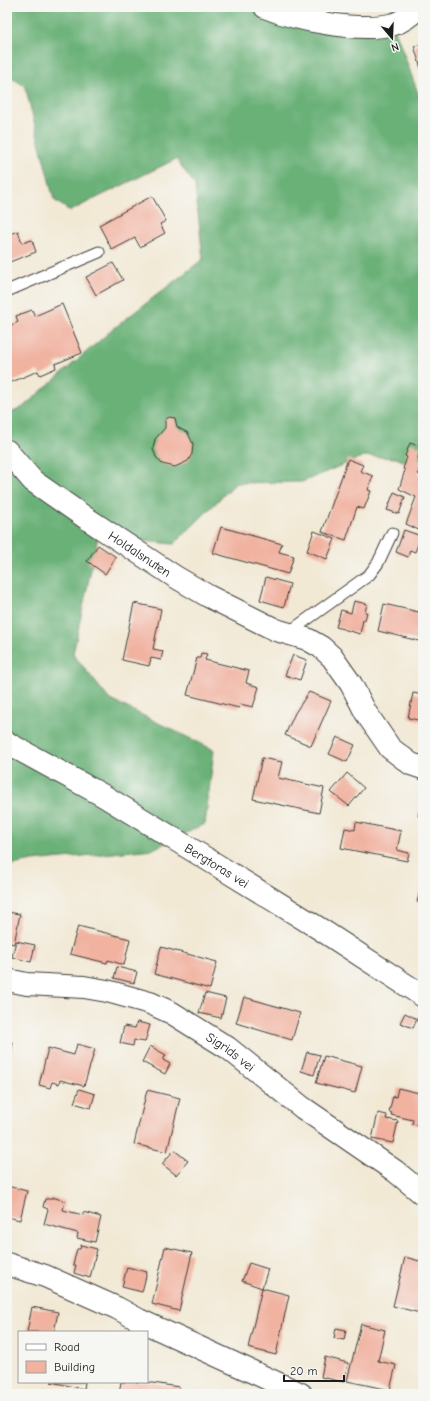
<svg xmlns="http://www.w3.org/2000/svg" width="430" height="1401" viewBox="0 0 430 1401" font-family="'Comic Neue',sans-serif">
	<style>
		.forest { fill: #6ab178; stroke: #43664a }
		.building { fill: #f1b2a0 }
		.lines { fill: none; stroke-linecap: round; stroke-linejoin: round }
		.service-casing { stroke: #3c3b38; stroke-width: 13 }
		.minor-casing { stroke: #3c3b38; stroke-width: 24 }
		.tertiary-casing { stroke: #3c3b38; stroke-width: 24 }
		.service { stroke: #fff; stroke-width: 11 }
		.minor { stroke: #fff; stroke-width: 22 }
		.tertiary { stroke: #fff; stroke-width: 22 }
		.labels { text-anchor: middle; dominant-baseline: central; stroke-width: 3; stroke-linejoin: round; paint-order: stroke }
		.street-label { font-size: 13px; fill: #1c1c1c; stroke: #f6f6f2 }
	</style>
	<rect width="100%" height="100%" fill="#f6f6f2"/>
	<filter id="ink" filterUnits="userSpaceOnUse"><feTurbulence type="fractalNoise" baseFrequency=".025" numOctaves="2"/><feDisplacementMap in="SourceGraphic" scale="8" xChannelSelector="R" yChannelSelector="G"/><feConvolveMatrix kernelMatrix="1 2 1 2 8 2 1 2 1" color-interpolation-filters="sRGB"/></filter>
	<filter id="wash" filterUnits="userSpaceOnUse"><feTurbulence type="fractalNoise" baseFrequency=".012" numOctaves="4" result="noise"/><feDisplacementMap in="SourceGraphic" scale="16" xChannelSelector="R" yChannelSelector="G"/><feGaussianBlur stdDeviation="0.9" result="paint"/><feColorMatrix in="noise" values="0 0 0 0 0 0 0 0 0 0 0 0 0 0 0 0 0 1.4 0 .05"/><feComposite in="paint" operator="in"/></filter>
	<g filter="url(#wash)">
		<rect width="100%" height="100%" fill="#f2e9d5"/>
		<path class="forest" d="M7,7h276l110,17 30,83v363l-27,-12 -32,-2 -62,26 -66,1 -62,61 -76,-7 -25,117 36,45 105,51 -9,74 -52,25 -120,12 -26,5v-451l16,-8 90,-78 90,-70 -8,-74 -19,-26 -106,52 -16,-11 -29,-114 -18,-11z"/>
		<g id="blocks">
			<g class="building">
				<path d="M423,44v31l-9,-29z"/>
				<path d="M152,196l14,25 -6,3 5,9 -25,14 -5,-9 -23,12 -13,-25z"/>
				<path d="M18,231l4,12 10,-3 4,12 -29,11v-28z"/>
				<path d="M113,263l10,17 -27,15 -10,-18z"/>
				<path d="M62,304l20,49 -27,11 1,4 -16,7 -2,-4 -31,13v-57l11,-5 -2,-6 16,-6 3,6z"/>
				<path d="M169,417l6,1 2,9 11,6 5,11 -1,10 -4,7 -13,6 -13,-3 -6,-7 -3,-8 2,-10 10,-11v-8z"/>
				<path d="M410,443l11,4 -3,11 5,2 -5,14 5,2v56l-17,-8 10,-27 -17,-8 6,-19 -2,-1 4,-12 -2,-1z"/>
				<path d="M348,459l15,6 -3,6 13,5 -5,14 3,1 -7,18 -7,-2 -11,33 -24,-8z"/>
				<path d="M394,492l11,5 -6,17 -12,-4z"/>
				<path d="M221,527l61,17 -3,8 15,4 -6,18 -75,-21z"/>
				<path d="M404,530l17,6 -6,16 -5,-2 -2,7 -12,-5z"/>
				<path d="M314,531l21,8 -8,20 -20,-8z"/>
				<path d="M98,545l18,12 -11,17 -18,-13z"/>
				<path d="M266,577l24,7 -6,23 -24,-7z"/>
				<path d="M354,601l13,3 -2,8h2l-2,8h-2l-3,14 -24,-7 5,-17 10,3z"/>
				<path d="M134,603l27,6 -8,40 10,2 -2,9 -10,-2 -2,8 -27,-6z"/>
				<path d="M384,604l39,9v29l-45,-11z"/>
				<path d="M201,653l6,1 -2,6 44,11 -3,12 13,4 -6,20 -13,-3 -1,4 -52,-13 10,-37h3z"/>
				<path d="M293,655l14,5 -7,20 -15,-5z"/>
				<path d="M309,692l22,9 -20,45 -26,-11 10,-22z"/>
				<path d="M413,693l10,2v26l-15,-3z"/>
				<path d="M337,737l18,8 -8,17 -18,-8z"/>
				<path d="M262,758l20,4 -4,16 46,10 -5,25 -66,-14z"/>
				<path d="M347,773l17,15 -15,18 -18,-14z"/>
				<path d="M423,802v15l-5,-1z"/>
				<path d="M356,822l45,9 -4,19 12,3 -2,8 -66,-13 4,-20 10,2z"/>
				<path d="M421,887l2,1v16l-6,-2z"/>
				<path d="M7,912l13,2 -6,30 -7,-2z"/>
				<path d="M78,926l52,13 -6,26 -16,-5 -1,3 -37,-9z"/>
				<path d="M16,941l19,4 -4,17 -19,-5z"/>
				<path d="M161,947l56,15 -7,27 -56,-15z"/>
				<path d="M117,967l20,5 -3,11 -20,-5z"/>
				<path d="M205,993l21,5 -5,20 -22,-5z"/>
				<path d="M244,997l56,16 -8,27 -56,-17z"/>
				<path d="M405,1013l12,6 -4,9 -13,-5z"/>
				<path d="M137,1022l13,3 -5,17 -11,-2 -1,6 -13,-3 4,-17 11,2z"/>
				<path d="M7,1041l6,1 -5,27h-1z"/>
				<path d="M77,1044l18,5 -11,37 -24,-6 -1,4 -7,-2 -2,6 -11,-3 9,-37 26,7z"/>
				<path d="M150,1046l16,9 -3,5 7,4 -5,10 -23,-12z"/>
				<path d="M307,1052l13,3 -6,20 -13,-4z"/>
				<path d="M324,1056l38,10 -7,27 -39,-10z"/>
				<path d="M398,1088l25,6v32l-11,-2 1,-4 -22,-5 1,-2 -3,-1 4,-16 3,1z"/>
				<path d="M79,1089l16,5 -4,14 -17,-5z"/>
				<path d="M147,1090l33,8 -13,54 -33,-8z"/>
				<path d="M378,1113l9,2 -1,4 12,2 -5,22 -21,-4z"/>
				<path d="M174,1150l14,11 -12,14 -14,-11z"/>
				<path d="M7,1186l20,5 -7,29 -13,-3z"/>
				<path d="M52,1197l13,4 -2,9 20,5v-3l18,5 -6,25 -18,-4 1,-5 -34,-9 4,-15 -5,-2 2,-8h6z"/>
				<path d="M81,1245l16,4 -7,29 -16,-5 2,-8h-3l4,-16h3z"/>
				<path d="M165,1247l27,6 -13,58 -27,-7z"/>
				<path d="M405,1257l18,5v40l-3,11 -27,-7z"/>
				<path d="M249,1263l19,6 -6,19 -20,-7z"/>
				<path d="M127,1267l20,5 -5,20 -20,-5z"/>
				<path d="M262,1288l27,7 -13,60 -28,-7z"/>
				<path d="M32,1307l26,5 -4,20h-27z"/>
				<path d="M361,1324l24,6 -7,31 18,4 -6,25 -43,-9z"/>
				<path d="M336,1328l10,2 -2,10 -10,-2z"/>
				<path d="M325,1357l23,6 -4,19 -23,-5z"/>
				<path d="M51,1382h34l-1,7z"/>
				<path d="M121,1382h25l33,5 -1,7h-59z"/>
			</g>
		</g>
	</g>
	<g filter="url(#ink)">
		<use href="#blocks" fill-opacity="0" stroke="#3c3b38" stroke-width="1"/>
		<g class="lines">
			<g class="service-casing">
				<g id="service">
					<path d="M7,291l92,-39"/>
					<path d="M288,633l81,-58 9,-12 14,-30"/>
				</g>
			</g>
			<g class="minor-casing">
				<g id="minor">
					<path d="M265,7c31,13 95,26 129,17 10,-3 18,-10 25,-17"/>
					<path id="s1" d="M7,451l26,30 53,37 88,58 34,20 68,34 31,9 14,8 11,10 19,27 15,29 24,35 21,16 12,4"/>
					<path id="s2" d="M7,980l20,4 57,3 23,4 43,12 22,10 56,35 75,60 92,63 28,23"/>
					<path d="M7,1264l38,12 72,32 22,12 162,74"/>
				</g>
			</g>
			<g class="tertiary-casing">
				<g id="tertiary">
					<path id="s3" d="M7,743l97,53 116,71 100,62 103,67"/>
				</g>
			</g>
			<use href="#service" class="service"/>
			<use href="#minor" class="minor"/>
			<use href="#tertiary" class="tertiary"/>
		</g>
	</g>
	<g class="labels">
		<g class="street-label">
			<text stroke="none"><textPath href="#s1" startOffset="169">Holdalsnuten</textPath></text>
			<text stroke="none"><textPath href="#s3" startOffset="243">Bergtoras vei</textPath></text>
			<text stroke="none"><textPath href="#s2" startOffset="240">Sigrids vei</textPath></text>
		</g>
	</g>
	<rect width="430" height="1401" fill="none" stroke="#f6f6f2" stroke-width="24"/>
	<rect x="18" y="1331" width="130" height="52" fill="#f6f6f2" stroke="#9f9f9c"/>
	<rect x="26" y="1344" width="20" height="6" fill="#ffffff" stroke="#9f9f9c"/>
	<text x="54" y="1351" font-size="12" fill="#1c1c1c">Road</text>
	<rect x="26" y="1361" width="20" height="12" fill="#f1b2a0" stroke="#9f9f9c"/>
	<text x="54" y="1371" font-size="12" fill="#1c1c1c">Building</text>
	<g transform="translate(392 38) rotate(161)" stroke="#f6f6f2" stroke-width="3" paint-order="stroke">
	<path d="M0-3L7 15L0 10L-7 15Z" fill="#1c1c1c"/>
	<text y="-6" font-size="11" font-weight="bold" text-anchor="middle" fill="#1c1c1c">N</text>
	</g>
	<path d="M284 1375v6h60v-6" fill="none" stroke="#1c1c1c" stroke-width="2"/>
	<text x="290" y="1375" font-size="12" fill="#1c1c1c" stroke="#f6f6f2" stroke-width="3" paint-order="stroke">20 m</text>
</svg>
